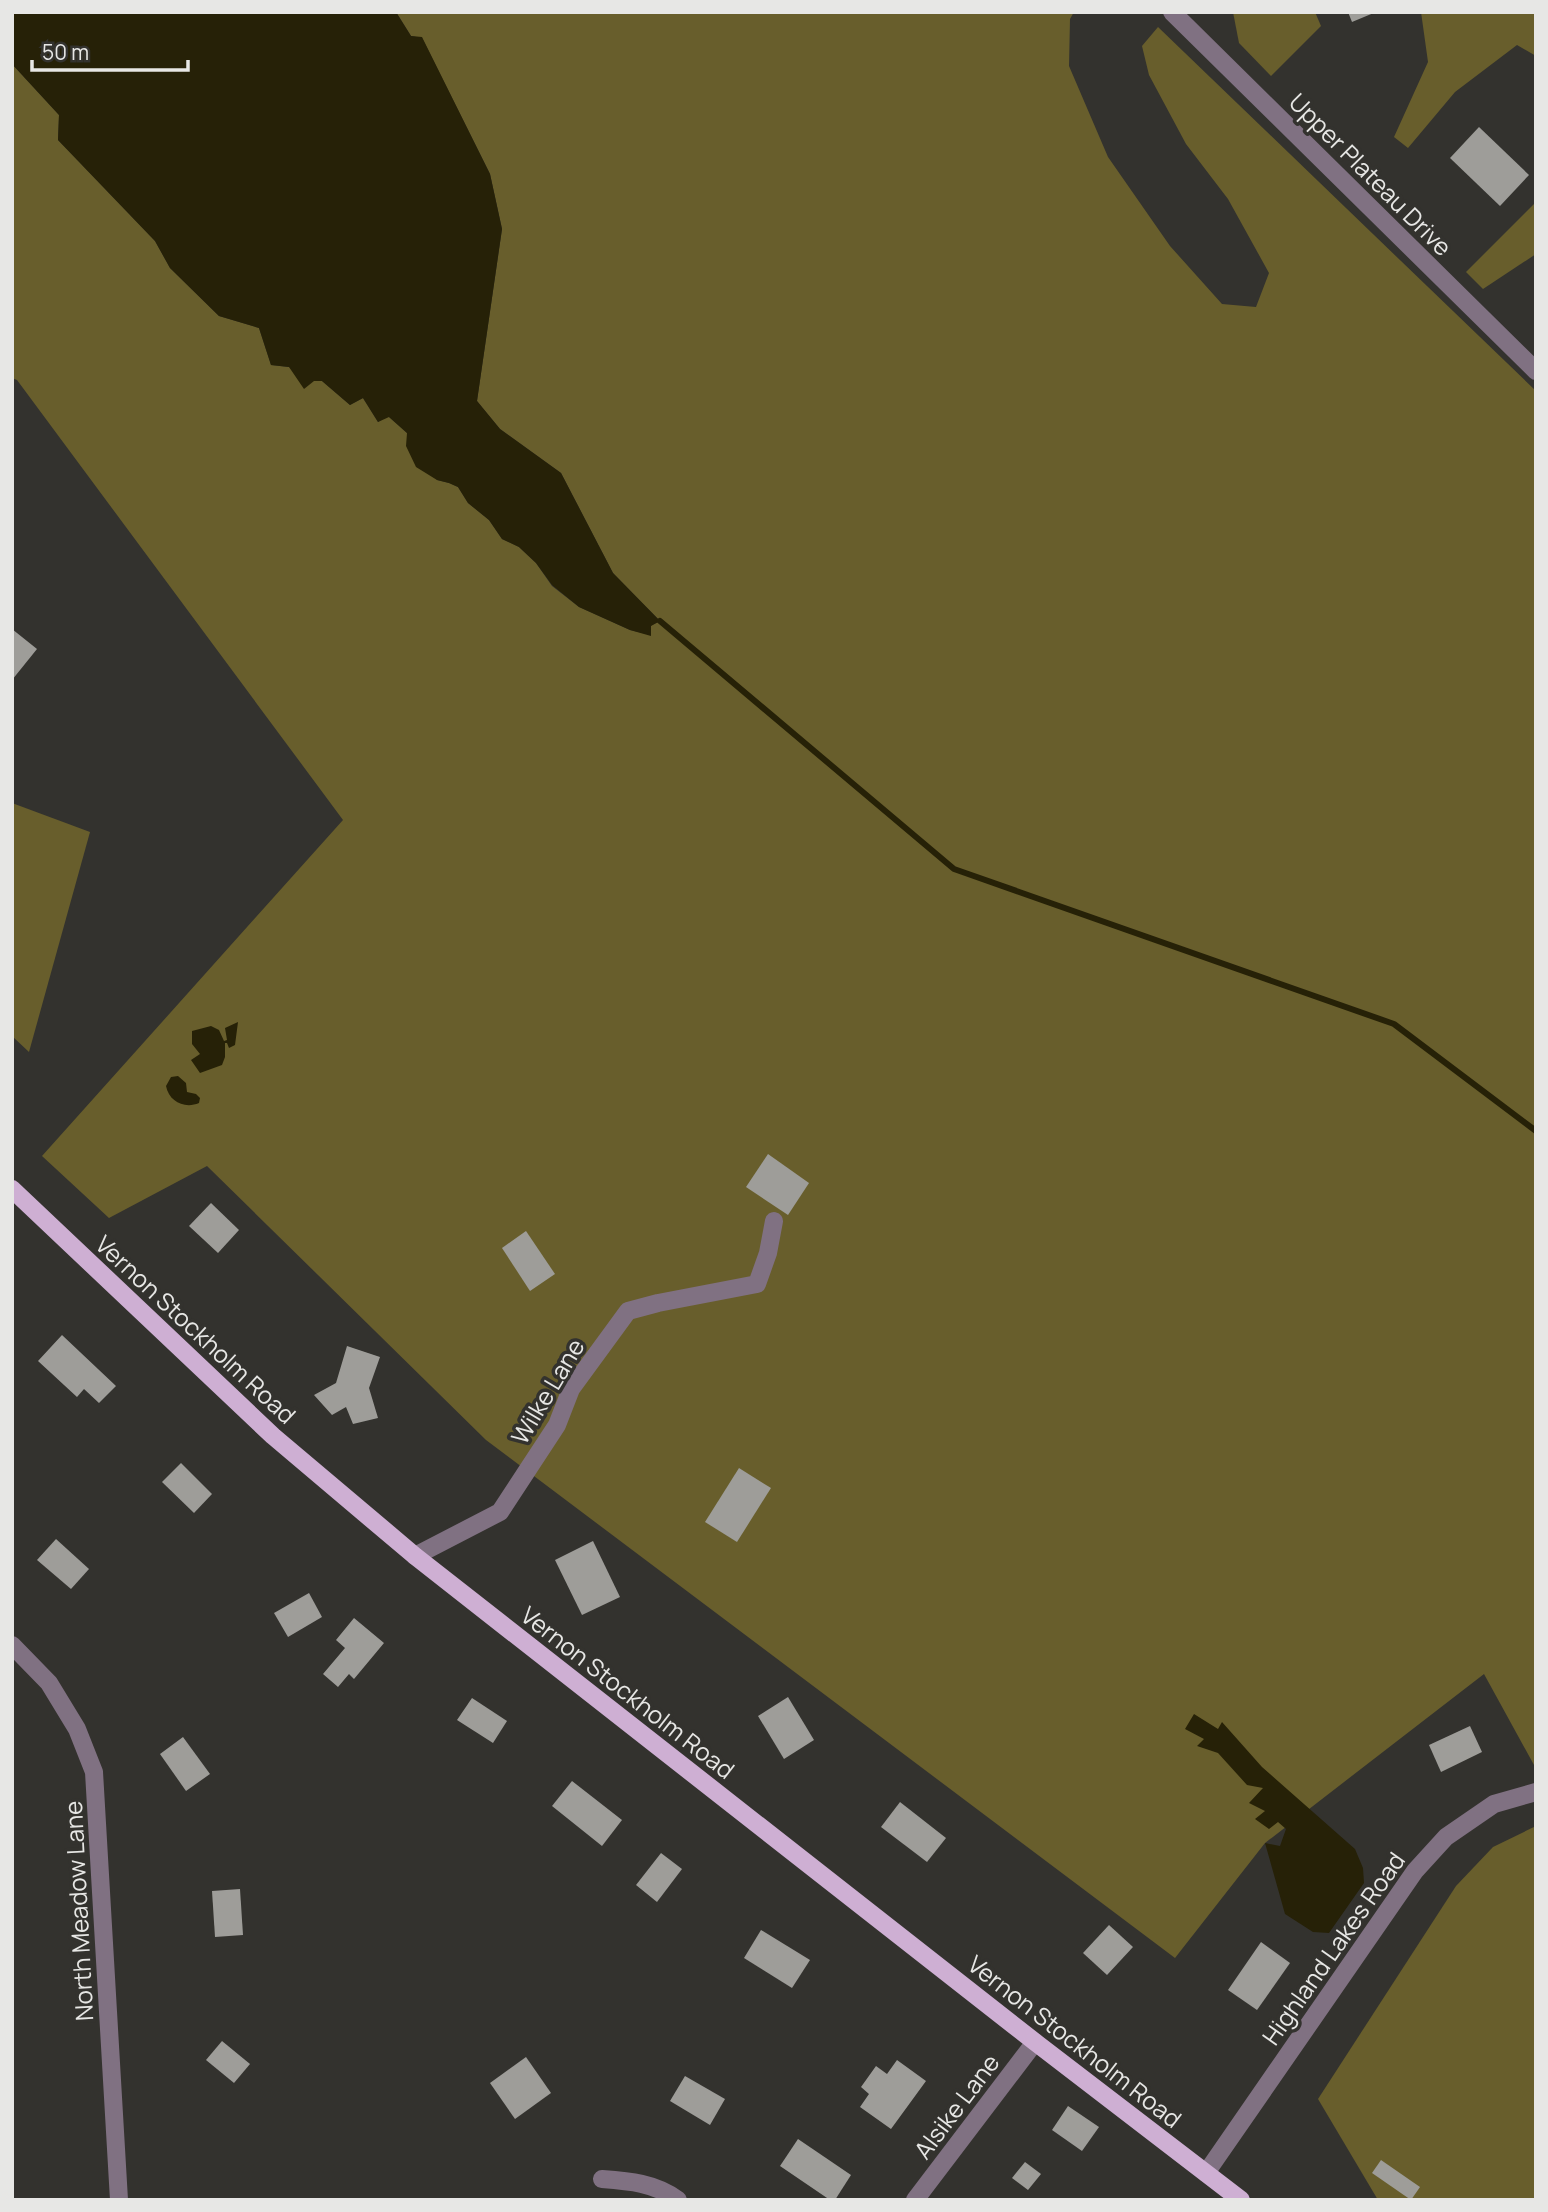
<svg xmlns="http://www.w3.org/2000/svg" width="1548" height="2212" viewBox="0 0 1548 2212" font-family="Manrope,sans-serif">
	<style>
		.forest { fill: #685e2c }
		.water { fill: #262107 }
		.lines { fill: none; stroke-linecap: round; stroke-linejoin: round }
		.stream { stroke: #262107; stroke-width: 6 }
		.building { fill: #9e9d99 }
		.minor { stroke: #807182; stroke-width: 18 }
		.major { stroke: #ceafd3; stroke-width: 18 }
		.labels { text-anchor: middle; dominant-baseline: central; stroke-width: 7; stroke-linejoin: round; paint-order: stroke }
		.street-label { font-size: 24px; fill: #e7e7e5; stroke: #33322e }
	</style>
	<rect width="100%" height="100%" fill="#33322e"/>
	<g class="forest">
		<path d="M396,12h678l-4,7 -1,47 39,91 62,89 52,58 34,3 13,-34 -41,-74 -42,-55 -37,-69 -7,-29 16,-19 378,364v1374h-2l-50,-91 -219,169 -90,115 -689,-518 -279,-274 -98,52 -67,-62 301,-336 -326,-440 -5,-2v-314l47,51 -1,25 97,101 15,27 49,48 40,12 12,37 18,2 25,14h8l28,24 13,-7 15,24 10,-6 19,17 30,47 12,3 9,4 10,16 21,17 13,19 17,8 17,16 16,23 27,21 51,23 21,5 -1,-9 10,-5 -47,-48 -52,-100 -61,-44 -23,-28 25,-172 -12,-55 -68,-136 -11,-2z"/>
		<path d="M1233,12h82l6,14 -50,50 -32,-33z"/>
		<path d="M1421,12h115v44l-19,-11 -62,47 -47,56 -14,-11 34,-75z"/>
		<path d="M1536,202v52l-53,35 -17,-17z"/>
		<path d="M12,803l78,29 -61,220 -17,-16z"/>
		<path d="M1536,1826v374h-158l-60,-101 138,-213 37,-39z"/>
	</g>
	<g class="water">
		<path d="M12,12h384l15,24 11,1 68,137 12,55 -25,172 23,28 61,44 52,100 47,48 -9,5v10l-21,-6 -51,-23 -27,-22 -16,-22 -17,-16 -17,-8 -13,-19 -21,-17 -10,-16 -9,-4 -12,-3 -21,-13 -10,-21 1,-13 -18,-16 -11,5 -15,-24 -13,7 -28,-24h-8l-10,8 -15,-22 -18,-2 -12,-37 -40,-12 -49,-48 -15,-27 -97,-101 1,-25 -47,-51z"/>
		<path d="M238,1022l-3,23 -6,3 -2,-5h-2v14l-3,8 -22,8 -9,-13 9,-6 -8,-10v-13l19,-5 8,4 5,11 3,-1 -2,-12z"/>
		<path d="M178,1076l8,7 1,9 9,2 4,4 -1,5c-14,6 -30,-1 -33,-17l5,-9z"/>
		<path d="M1194,1714l24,15 4,-7 40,45 93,82 8,19 1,15 -35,50 -16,-1 -28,-18 -20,-71 15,3 6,-17 -8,-7 -9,7 -14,-10 10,-8 -16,-8 14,-15 -16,-3 -29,-32 -21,-7 7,-7 -19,-10z"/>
	</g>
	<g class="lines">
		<path class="stream" d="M660,621l294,248 440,155 142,107"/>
	</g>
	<g class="building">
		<path d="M1348,12h28l-24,10z"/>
		<path d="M1479,127l50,48 -29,31 -50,-48z"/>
		<path d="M12,629l25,20 -25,31z"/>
		<path d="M768,1154l41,29 -21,32 -42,-28z"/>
		<path d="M211,1203l28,27 -21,23 -29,-27z"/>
		<path d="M526,1231l29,43 -25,17 -28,-43z"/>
		<path d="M62,1335l54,51 -17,17 -15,-14 -7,8 -39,-36z"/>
		<path d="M347,1346l33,11 -11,31 9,30 -25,6 -7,-17 -14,8 -18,-20 22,-12z"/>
		<path d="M181,1463l31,31 -18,19 -32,-31z"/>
		<path d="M739,1468l32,20 -34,54 -32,-20z"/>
		<path d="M56,1539l33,30 -18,20 -34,-29z"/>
		<path d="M593,1541l27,56 -38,18 -27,-55z"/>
		<path d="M309,1593l13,24 -34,20 -14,-24z"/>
		<path d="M354,1618l30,25 -30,36 -5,-5 -11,13 -15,-13 22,-26 -9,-8z"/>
		<path d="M788,1697l26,43 -30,19 -26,-43z"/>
		<path d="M472,1698l35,23 -14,22 -36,-23z"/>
		<path d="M1470,1726l12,26 -41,20 -12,-27z"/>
		<path d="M183,1737l27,37 -24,17 -26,-37z"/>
		<path d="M572,1781l50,39 -20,26 -50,-40z"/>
		<path d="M900,1802l46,36 -19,24 -46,-35z"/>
		<path d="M661,1853l21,16 -25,33 -21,-17z"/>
		<path d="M240,1889l3,46 -28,2 -3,-46z"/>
		<path d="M1109,1925l24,22 -26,28 -24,-22z"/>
		<path d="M761,1930l49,30 -18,28 -48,-30z"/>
		<path d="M1261,1942l29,21 -33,47 -29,-20z"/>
		<path d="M222,2041l28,23 -16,19 -28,-23z"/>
		<path d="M526,2057l25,36 -36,26 -25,-36z"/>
		<path d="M897,2060l29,21 -35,48 -31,-22 9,-13 -8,-7 15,-21 11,8z"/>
		<path d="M685,2076l40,23 -15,26 -40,-24z"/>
		<path d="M1068,2106l31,21 -17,24 -30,-21z"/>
		<path d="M798,2139l53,36 -16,25h-5l-50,-34z"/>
		<path d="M1381,2160l39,27 -9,13 -39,-27z"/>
		<path d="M1025,2162l16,12 -13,16 -16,-12z"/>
	</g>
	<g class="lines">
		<g class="minor">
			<path d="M1172,12l364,359"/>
			<path d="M415,1556l85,-44 57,-87 14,-36 57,-78 30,-8 99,-19 11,-31 6,-32"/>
			<path d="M12,1645l37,38 28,46 17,43 25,428"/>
			<path d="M1206,2173l209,-302 31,-34 48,-33 42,-12"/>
			<path d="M602,2179c27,2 53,4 76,21"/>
			<path d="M915,2200l120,-158"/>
		</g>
		<path class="major" d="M12,1189l261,247 142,120 620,486 206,158"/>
	</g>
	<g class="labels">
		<g class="street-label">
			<text transform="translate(1371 174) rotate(45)">Upper Plateau Drive</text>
			<text transform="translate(196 1329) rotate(43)">Vernon Stockholm Road</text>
			<text transform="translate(547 1391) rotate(-59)">Wilke Lane</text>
			<text transform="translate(628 1692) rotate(38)">Vernon Stockholm Road</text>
			<text transform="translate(78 1911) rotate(-93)">North Meadow Lane</text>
			<text transform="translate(1333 1948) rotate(-55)">Highland Lakes Road</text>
			<text transform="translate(1075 2041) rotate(38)">Vernon Stockholm Road</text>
			<text transform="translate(956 2106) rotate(-53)">Alsike Lane</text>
		</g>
	</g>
	<rect width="1548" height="2212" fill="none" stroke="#e7e7e5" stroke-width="28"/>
	<path d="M32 60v10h156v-10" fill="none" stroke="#e7e7e5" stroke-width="3.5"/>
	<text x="42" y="60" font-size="21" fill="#e7e7e5" stroke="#33322e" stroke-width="5" paint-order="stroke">50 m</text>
</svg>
